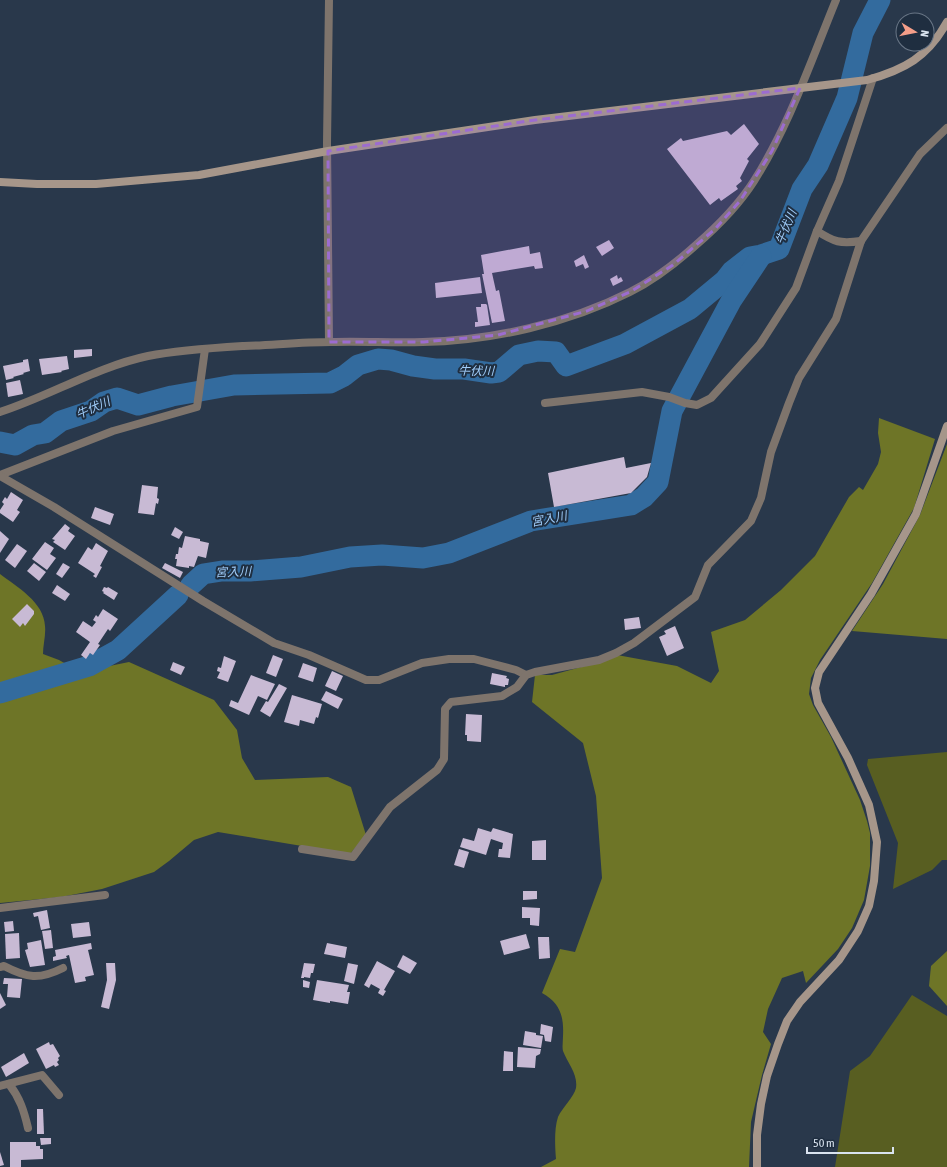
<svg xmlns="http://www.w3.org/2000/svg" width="947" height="1167" viewBox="0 0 947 1167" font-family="'Asap Condensed','Noto Sans JP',sans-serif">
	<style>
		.green { fill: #585e21 }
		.forest { fill: #6e7527 }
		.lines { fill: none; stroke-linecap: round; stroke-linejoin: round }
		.river { stroke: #336b9e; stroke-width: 21 }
		.building { fill: #c8bad4 }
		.street { stroke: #7e746c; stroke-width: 8 }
		.secondary { stroke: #a6968a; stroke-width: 8 }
		.marked { fill: #9c6cd0; fill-opacity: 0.2; stroke: #9c6cd0; stroke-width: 3; stroke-dasharray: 8 5; stroke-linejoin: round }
		.labels { text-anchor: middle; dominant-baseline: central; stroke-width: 4; stroke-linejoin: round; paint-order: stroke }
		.water-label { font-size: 12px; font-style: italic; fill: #a0cdfa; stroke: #1f2e40 }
	</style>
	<rect width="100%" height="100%" fill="#29384b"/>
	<g class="green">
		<path d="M947,752v108h-5l-10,10 -39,19 5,-46 -31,-78 1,-6z"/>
		<path d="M912,995l35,21v151h-112l15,-96 20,-15z"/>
	</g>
	<g class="forest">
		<path d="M879,418l56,21 -21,69 -42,75 -52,77 -9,18 -2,16 4,11 18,32 29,63 7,21 3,12v33l-6,34 -12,28 -14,21 -32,34 -3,-12 -21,7 -14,31 -5,23 8,12 -9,31 -11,47 -2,45h-208l15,-8c-1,-12 -2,-30 2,-42 4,-9 16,-20 18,-29 2,-14 -8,-24 -13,-37 -1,-4 0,-10 0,-15 1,-20 -3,-33 -21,-43l18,-44 15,3 27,-74 -6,-82 -13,-53 -51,-41 3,-27h17l40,-11 25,-9 60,11 34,17 8,-12 -8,-39 34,-12 36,-30 34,-34 34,-59 10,-10 4,3 15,-26 3,-12 -3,-19z"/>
		<path d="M947,444v195l-95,-8 31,-47 37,-69z"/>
		<path d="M0,574c17,13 44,28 45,52 1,9 -2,19 -2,28l16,6 21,12 49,-10 85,38 23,30 5,28 13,22 73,-3 23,10 15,48 -16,19 -132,-22 -24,8 -25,21 -15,11 -52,17 -41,8 -61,6z"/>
		<path d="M947,951v55l-18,-20 2,-20z"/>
	</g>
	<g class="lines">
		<g class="river">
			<path d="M0,442l15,3 18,-10 12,-2 16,-12 30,-10 13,-9 13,-4 21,7 34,-9 62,-11 96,-2 14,-7 14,-11 20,-6 13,1 22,6 22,3h29l27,4 8,-1 20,-17 19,-4 18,1 10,14 59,-22 65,-35 35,-29 7,-9 18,-14 11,-2 18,-6 23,-60 16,-24 29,-67 16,-65 17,-33"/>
			<path d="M191,585l12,-11 19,-3h28l51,-4 49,-10 32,-2 41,3 26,-5 82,-32 100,-16 13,-8 14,-15 14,-71 59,-110 30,-45"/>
			<path d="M0,693l89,-27 29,-16 60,-55"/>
		</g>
	</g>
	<g class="building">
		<path d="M744,124l15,20 -12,15 2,2 -9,17 2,3 -6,5 2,3 -17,12 -2,-3 -9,7 -43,-56 14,-11 2,3 44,-10 4,4z"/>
		<path d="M609,240l5,8 -12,8 -6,-9z"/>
		<path d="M529,246l1,8 10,-2 3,16 -8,1 -1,-3 -42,7 4,18 3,-1 6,31 -13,2 -10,-49h2l-3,-19z"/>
		<path d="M584,255l5,12 -4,2 -2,-5 -7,3 -2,-6z"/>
		<path d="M617,275l1,4 3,-2 2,4 -10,5 -3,-7z"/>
		<path d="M480,277l2,16 -46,5 -1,-15z"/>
		<path d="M481,304h5l1,1 3,20 -15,2v-5h3l-2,-15h5z"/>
		<path d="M92,349v7l-18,2v-8z"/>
		<path d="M67,356l2,13 -8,2 1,1 -20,3 -3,-16z"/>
		<path d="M28,359l2,12 -7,2 1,1 -11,3 1,1 -8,2 -3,-14 20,-4v-2z"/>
		<path d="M20,380l3,14 -15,3 -2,-14z"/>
		<path d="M624,457l2,11 25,-5 -4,14 -16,16 -77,14 -6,-34z"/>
		<path d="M142,485l16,2 -1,11 2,1 -1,5 -2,-1 -2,12 -16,-2z"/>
		<path d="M11,492l12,8 -6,10 3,2 -7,10 -13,-9v-3l4,-6 -2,-2 3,-5 2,2z"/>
		<path d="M95,507l19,7 -4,11 -19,-7z"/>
		<path d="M65,524l5,4 -2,3 7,5 -10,14 -12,-8 2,-2 -3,-1z"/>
		<path d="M175,527l8,5 -4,7 -8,-4z"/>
		<path d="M0,531l9,8 -9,14z"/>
		<path d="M185,536l15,3v2l9,2 -3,15 -8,-2 -4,11 -5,-1v2l-13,-2 1,-7h-2l1,-5h2l1,-7 3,1z"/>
		<path d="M45,542l9,6 -4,6 6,4 -9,12 -15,-11z"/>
		<path d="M96,543l12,8 -8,15 2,1 -6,11 -3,-2 2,-2 -17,-11 10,-16 4,3z"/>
		<path d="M17,544l10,7 -12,17 -10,-8z"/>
		<path d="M34,563l12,9 -7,9 -12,-10z"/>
		<path d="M63,563l7,4 -8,11 -6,-4z"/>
		<path d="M165,563l18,9 -3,6 -18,-10z"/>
		<path d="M57,585l13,9 -5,7 -13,-8z"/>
		<path d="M104,587l3,1 1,-1 10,6 -4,7 -11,-7 1,-1 -2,-1z"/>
		<path d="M27,604l7,7v3l-9,12 -2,-3 -3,4 -8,-8z"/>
		<path d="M103,609l15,10 -8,12 -2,-2 -10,15 2,1 -7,10 -3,-2 -4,6 -5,-4 9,-13 -14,-10 7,-11 9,6 4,-5 -3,-2 3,-5 2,2z"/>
		<path d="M639,617l2,11 -16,2 -1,-11z"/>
		<path d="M675,626l9,22 -17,8 -8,-19 7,-3 -2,-3z"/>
		<path d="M273,655l10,4 -7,18 -10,-4z"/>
		<path d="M224,656l12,5 -8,21 -11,-4 3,-6 -3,-1 1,-4 3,1z"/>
		<path d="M173,662l12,5 -4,8 -11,-5z"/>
		<path d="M303,663l14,5 -4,14 -15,-5z"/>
		<path d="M332,671l11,5 -7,15 -11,-5z"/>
		<path d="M492,673l15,3 -1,2 3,1 -1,6h-3v2l-15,-3z"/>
		<path d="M251,675l24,9 -8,16 -9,-4 -9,19 -20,-9 2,-6 7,3z"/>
		<path d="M279,684l8,4 -17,29 -10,-6 6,-10 2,1z"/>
		<path d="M326,691l17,8 -5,10 -17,-9z"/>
		<path d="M292,695l30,9 -4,14 -2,-1 -2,7 -14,-4 -1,6 -15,-4z"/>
		<path d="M466,714l16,1 -1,27 -14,-1v-6h-2z"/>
		<path d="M478,828l13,4 2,-4 20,6 -3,24 -12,-1 1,-8h3l1,-6 -12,-4 -5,16 -26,-8 3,-9 11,3z"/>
		<path d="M546,840v20h-14v-19z"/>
		<path d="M459,849l10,3 -5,16 -10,-3z"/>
		<path d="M523,891h14v8l-14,1z"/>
		<path d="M522,907l18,1 -1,18 -9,-1v-7h-8z"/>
		<path d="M47,910l3,18 -9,2 -3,-14 -4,1 -1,-4z"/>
		<path d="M13,921l1,10 -9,1 -1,-10z"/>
		<path d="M89,922l2,14 -18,2 -2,-14z"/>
		<path d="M51,930l2,18 -8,1 -3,-18z"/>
		<path d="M19,933l1,25 -14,1 -1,-25z"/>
		<path d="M526,934l4,14 -26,7 -4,-14z"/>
		<path d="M538,937h11l1,21 -11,1z"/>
		<path d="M41,940l4,25 -15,2 -5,-17 3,-1 -1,-6z"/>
		<path d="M91,943l1,6 -4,1 6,25 -9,2 1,4 -11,2 -6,-28 -3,1 1,2 -14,3v-4l3,-1 -1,-6z"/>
		<path d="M327,943l20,4 -2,11 -21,-4z"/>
		<path d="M403,955l14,8 -7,11 -13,-7z"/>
		<path d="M377,961l18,10 -11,19 2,1 -3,5 -5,-3 2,-4 -9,-5 -2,4 -5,-3z"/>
		<path d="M106,963h9l1,17 -7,29 -8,-2 6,-27z"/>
		<path d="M304,963l11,1 -2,9h-2l-1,5 -6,-1v1h-3z"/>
		<path d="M348,963l10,2 -4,19 -10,-3z"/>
		<path d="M4,978l18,1 -2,19 -13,-1 1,-13h-5z"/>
		<path d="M303,980l7,2 -1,6 -6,-1z"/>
		<path d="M317,980l32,5 -2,7h3l-2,12 -18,-3v2l-17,-3z"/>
		<path d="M0,993l6,12 -6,4z"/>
		<path d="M541,1024l12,3 -2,15 -6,-1 -1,-6 -4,-1z"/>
		<path d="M525,1031l11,2v2l7,1 -2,12 -18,-3z"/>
		<path d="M49,1042l1,3 3,-1 7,12 -2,2 1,2 -2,2 2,3 -4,2 -1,-2 -8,4 -10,-20z"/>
		<path d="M518,1047l23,2 -1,5 -4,2 -1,12 -18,-1z"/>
		<path d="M504,1051l9,1v19h-10z"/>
		<path d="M24,1053l5,10 -23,14 -5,-10z"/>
		<path d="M37,1109h6l1,25h-7z"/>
		<path d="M40,1138h11v6l-10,1z"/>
		<path d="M10,1142h26v4h4v3h3v10l-22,1v7h-11z"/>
		<path d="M0,1152l4,13 -4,1z"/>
	</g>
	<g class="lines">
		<g class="street">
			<path d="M817,231c17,11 23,13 44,10"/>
			<path d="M329,342l-2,-199 2,-143"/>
			<path d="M545,403l97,-11 27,5 16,6 12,2 14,-7 49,-54 36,-56 21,-57 22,-50 34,-103"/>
			<path d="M0,412c50,-16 96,-45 148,-56 31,-6 64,-8 96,-10 29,-1 58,-4 87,-4 31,-1 61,1 92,0 68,-1 146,-19 207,-50 24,-12 46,-29 66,-47 22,-19 42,-39 58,-64 35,-55 57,-120 82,-181"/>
			<path d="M0,475l113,-44 84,-24 8,-58"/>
			<path d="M0,476l54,31 149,94 71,42 35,12 57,25h13l43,-17 27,-4h25l42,11 10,5"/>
			<path d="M302,849l51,8 37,-50 47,-37 7,-11 1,-50 6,-7 51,-6 15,-9 9,-12 9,-3 64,-12 17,-7 18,-10 61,-46 13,-32 43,-44 10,-23 10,-46 18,-49 10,-25 37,-59 25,-78 59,-87 27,-26"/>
			<path d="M0,908l105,-13"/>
			<path d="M0,967l4,-1c23,12 35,14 59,2"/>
			<path d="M9,1084c11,14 15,27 19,44"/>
			<path d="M0,1086l42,-11 17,20"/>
		</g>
		<g class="secondary">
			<path d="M0,182l37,2h59l103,-9 129,-24 207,-31 332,-40c37,-10 61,-23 80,-58"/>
			<path d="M757,1167v-32l4,-31 6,-28 11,-32 9,-23 13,-19 39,-42 19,-29 11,-25 5,-25 3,-39 -8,-37 -21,-47 -30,-55 -3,-15 4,-16 52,-78 45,-80 31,-88"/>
		</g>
	</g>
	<path class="marked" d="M800,88l-28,63 -32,50 -25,28 -42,36 -43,27 -43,19 -89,24 -74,7h-95l-1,-191 207,-31z"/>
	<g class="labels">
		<g class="water-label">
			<text transform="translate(786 227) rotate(-67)">牛伏川</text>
			<text transform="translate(476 371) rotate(1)">牛伏川</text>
			<text transform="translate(93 408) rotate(-24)">牛伏川</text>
			<text transform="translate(549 519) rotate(-11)">宮入川</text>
			<text transform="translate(233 572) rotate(-2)">宮入川</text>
		</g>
	</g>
	<g transform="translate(915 32) rotate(100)"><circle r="19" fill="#1f2e40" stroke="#697686"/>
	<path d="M0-3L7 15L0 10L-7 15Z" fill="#f49e89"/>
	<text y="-6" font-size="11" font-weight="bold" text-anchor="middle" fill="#d9e3ef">N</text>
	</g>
	<path d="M807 1147v6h86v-6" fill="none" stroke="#d9e3ef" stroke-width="2"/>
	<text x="813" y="1147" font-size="12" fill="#d9e3ef" stroke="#1f2e40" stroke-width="3" paint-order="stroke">50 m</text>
</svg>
